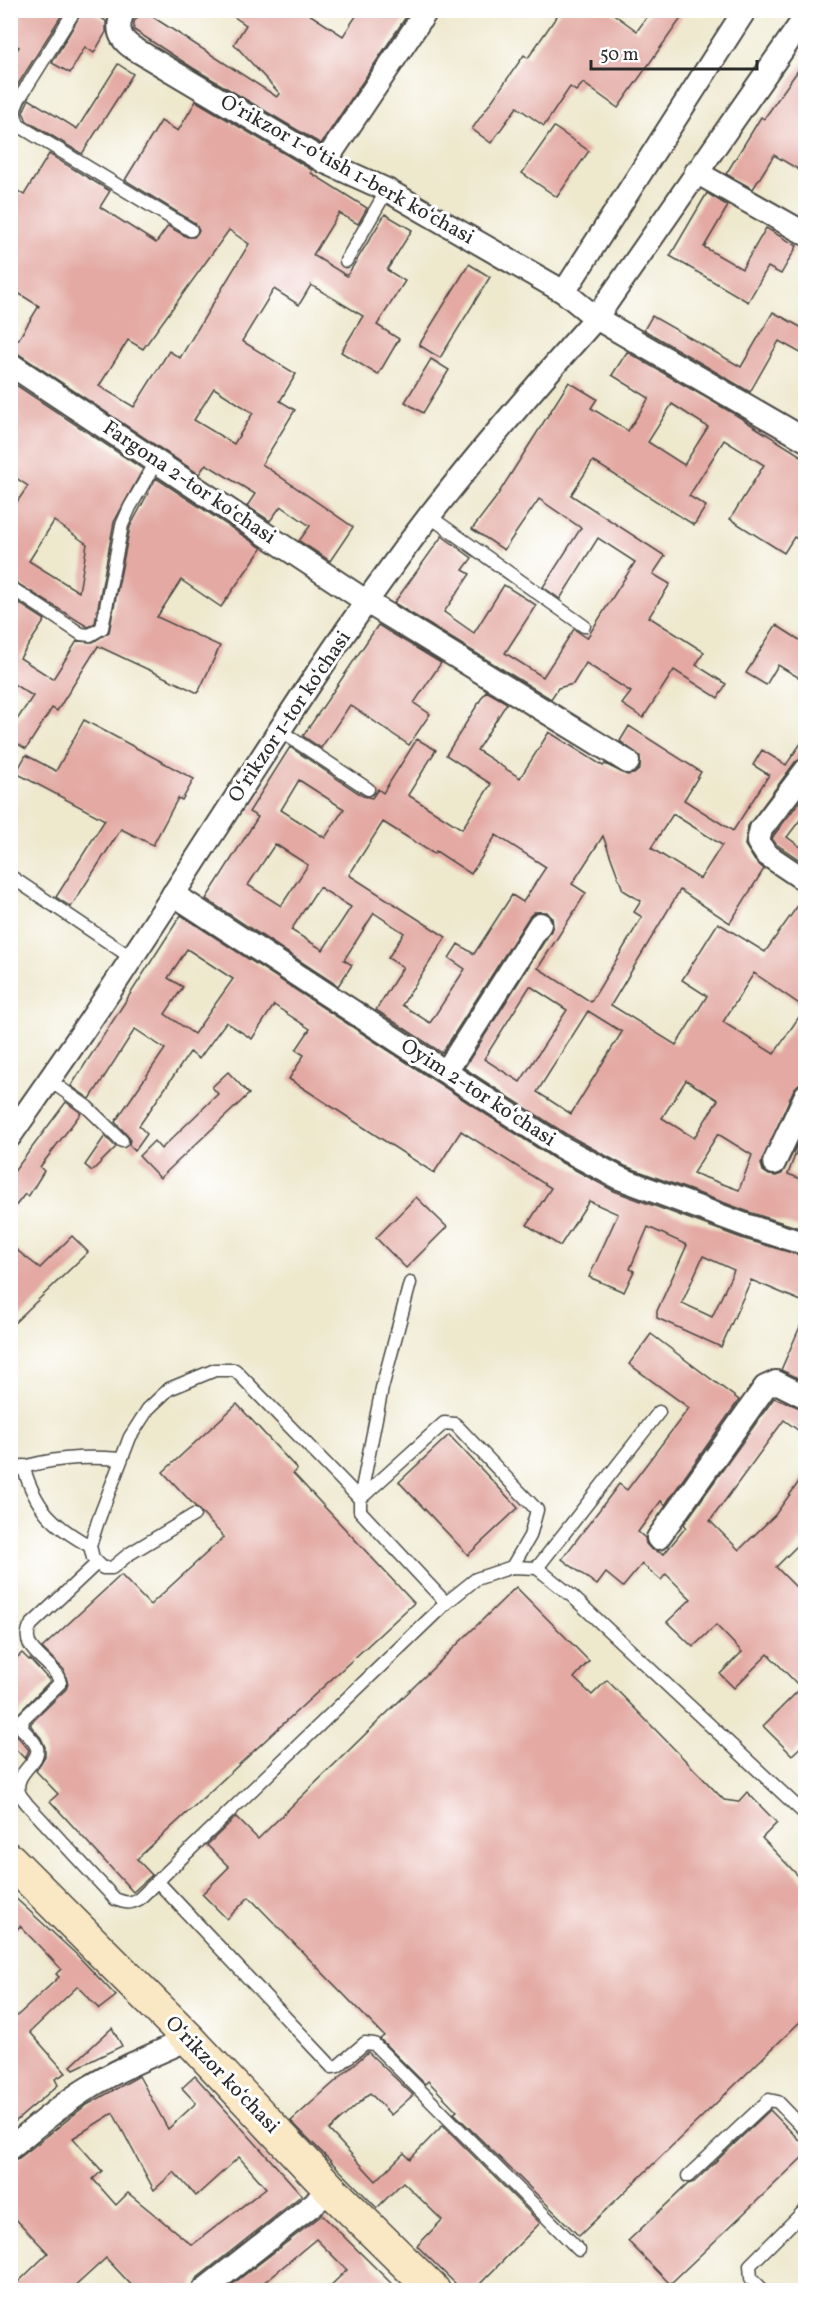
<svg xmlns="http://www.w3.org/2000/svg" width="816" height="2301" viewBox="0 0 816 2301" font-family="Vollkorn,serif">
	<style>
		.building { fill: #e3a9a2; fill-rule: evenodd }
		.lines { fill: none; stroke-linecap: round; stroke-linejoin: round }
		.lane-casing { stroke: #484743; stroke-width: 15 }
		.street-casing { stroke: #484743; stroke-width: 26 }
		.secondary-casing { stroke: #484743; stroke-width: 36 }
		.lane { stroke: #fff; stroke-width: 12 }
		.street { stroke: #fff; stroke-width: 22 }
		.secondary { stroke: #fae7c3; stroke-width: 33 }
		.labels { text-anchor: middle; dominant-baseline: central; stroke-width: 6; stroke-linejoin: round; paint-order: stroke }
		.street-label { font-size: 21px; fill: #2b2b2b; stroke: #fff }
	</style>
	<rect width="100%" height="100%" fill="#fff"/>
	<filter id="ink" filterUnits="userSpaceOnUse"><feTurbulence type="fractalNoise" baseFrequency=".0167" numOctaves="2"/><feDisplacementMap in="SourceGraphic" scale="12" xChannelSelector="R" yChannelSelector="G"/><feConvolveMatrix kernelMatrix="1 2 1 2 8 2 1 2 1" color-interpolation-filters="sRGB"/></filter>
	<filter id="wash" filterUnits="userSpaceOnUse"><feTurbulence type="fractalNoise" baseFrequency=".008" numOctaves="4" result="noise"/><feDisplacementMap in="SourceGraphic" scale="24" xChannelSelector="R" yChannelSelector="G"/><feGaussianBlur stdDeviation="1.35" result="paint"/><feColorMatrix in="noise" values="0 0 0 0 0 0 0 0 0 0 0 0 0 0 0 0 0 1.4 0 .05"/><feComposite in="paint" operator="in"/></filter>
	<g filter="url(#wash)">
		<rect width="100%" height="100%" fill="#eee8cd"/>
		<g id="blocks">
			<g class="building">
				<path d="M10,10h55l-55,87v-37l9,-13 -9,-5z"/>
				<path d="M83,10h6l17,11v11l-12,21 -9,-6 -15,26 -18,-10z"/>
				<path d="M142,10l135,87 3,-3 -46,-50 12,-19 -22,-15h79l40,26 17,-26h42l6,4 -87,130 -128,-76 -59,-38v-8z"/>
				<path d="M561,10h47l29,21 15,-21h20l10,7 -64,91 -35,-25 -7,8 -6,-4 -26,39 -27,-19 -26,36 -19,-14 52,-74 4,3z"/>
				<path d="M806,59v115l-32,-19 -21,34 -27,-15 35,-57 3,2z"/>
				<path d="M118,64l15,10 -51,80 -55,-33 -4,-9 6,-13 48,30z"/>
				<path d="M196,101l116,69 -1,3 56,35 -9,16 -19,-11 -26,42 34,21 38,-62 27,16 -25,40 18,11 -28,44 22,14 -21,36 -37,-23 22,-36 -52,-31 -12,20 -25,-16 -32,52 54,33 -16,27 15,9 -33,54 91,63 -23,34 -31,-20 11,-15 -29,-20 -11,15 -23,-15 8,-12 -49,-30 -7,10 -182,-121 -7,-2v-15l8,4 21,-34 -29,-18v-40l8,-10 -8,-5v-47l14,9 25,-41 61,37 -10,16 56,36 12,-17 19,11h7l5,-6 -4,-8 -70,-43 36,-59 17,10zM229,230l20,14 -69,114 -11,-7 -35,56 -35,-21 29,-46 15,9zM214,388l39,25 -19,31 -40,-24z"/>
				<path d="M554,127l35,24 -32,46 -35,-24z"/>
				<path d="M707,193l21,13 -24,41 38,22 24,-41 31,18 -16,28 -13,-7 -20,35 -78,-46z"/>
				<path d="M469,264l21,13 -50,81 -21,-13z"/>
				<path d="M773,312l33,18v26l-27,-15 -29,51 -106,-62 8,-14 89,51z"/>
				<path d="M627,352l109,63 70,44v85l-12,-7 -10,16 -54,-34 34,-54 -40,-25 -35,56 17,10 -12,19 -101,-64 -22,34 94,61 -12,18 17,10 -21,33 55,35 -8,13 30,19 -8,14 -44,-28 -31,48 -21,-14 9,-12 -45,-29 -13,21 -15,4 -7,11 -157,-96 48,-67 30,22 -9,12 7,4 -26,38 30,21 30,-48 32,20 -31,48 38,24 31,-48 13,9 48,-76 -37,-24 -38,61 -17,-12 38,-59 -42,-29 -35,51 -32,-21 23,-30 74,-117 28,17 -6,9 37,23 21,-33 -37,-23zM672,404l36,23 -24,38 -36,-23z"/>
				<path d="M431,359l18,11 -26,43 -18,-11z"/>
				<path d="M10,381l133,88 -29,53 -19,101 -7,4 -78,-48v-67l18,-26 -18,-12zM54,521l33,23 -8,48 -50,-31z"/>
				<path d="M156,478l106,70 -41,59 -40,-27 -24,37 63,29 -22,47 -100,-47 -41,65 -5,-3 -26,41 -16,-10v-9l23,-34 -23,-14v-85l35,23 -25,38 33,21 24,-38 16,1 16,-10 21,-105z"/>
				<path d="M378,625l63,38 -27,40 16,11 -21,31 -59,-40 -29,43 -18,-12z"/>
				<path d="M776,625l30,19v38l-28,-17 -12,20 -20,-12z"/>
				<path d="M486,691l21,12 -30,47 43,28 29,-46 54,34 2,-2 22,11 7,-1 6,-5v-13l-20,-15 9,-15 72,46 -17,28 49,31 36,-56 -16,-10 9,-15 24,15 20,-29v21l-11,5 -47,64 -3,19 10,16 9,8 -34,54 -50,-33 -69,115 65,40 31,-49 -25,-16 36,-57 47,29 41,-58v188l-7,2 -5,5 -33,75 2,7 6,4 7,1 6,-2 24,-46v10l-4,-2 -14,38 18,7v49l-54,-17 -127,-47 -59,-32 -102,-66 87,-137 2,-6 -1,-7 -5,-6h-13l-5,5 -87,136 -66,-43 27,-43 -15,-9 16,-25 -30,-20 -30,47 8,5 -14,21 -132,-87 52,-82 -9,-5 41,-65 73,49 9,2 6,-9 5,4 34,-54 19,11 -28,45 54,34 29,-45 -45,-29zM299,780l45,29 -19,29 -44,-28zM673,814l49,31 -22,34 -49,-31zM383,822l51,32 2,-3 35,23 25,-39 50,32 -23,35 -11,-7 -38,59 -16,-10 -9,14 16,11 -35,54 -28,-18 44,-68 -97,-62zM603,836l20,54 18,11 -7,11 8,5 -51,85 -53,-34 48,-75 -14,-9zM275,844l33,21 -27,41 -33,-21zM319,887l32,20 -28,43 -32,-20zM754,973l51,35 -31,46 -51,-32zM530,986l37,24 -47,72 -36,-23zM588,1011l34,21 -51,82 -34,-22zM686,1080l32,20 -24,38 -32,-20zM718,1134l34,21 -13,35 -46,-17z"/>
				<path d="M84,720l110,59 -12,21 -4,-2 -25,47 -32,-16 -50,78 -15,-10 49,-77 -89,-47 10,-18 30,16z"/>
				<path d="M806,793v19l-19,25 19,14v13l-30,-20 -4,-5 2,-4z"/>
				<path d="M181,915l372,243 61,33 130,48 62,18v46l-55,-23 -30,67 -64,-29v-7l30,-66 -39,-18 -18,42 4,2 -10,21 -35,-15 29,-63 -29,-13 -29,45 -33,-21 24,-37 -90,-57 -27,42 -145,-94 15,-24 -8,-5 14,-21 -36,-24 -22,34 -26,-17 -27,37 -9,-7 -51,74 8,8 -12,17 -6,-6 1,-6 -2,-3 -13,-14 50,-73 -30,-20 -45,70 -19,-13zM187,949l46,30 -39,55 -29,-20 18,-27 -15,-9zM703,1256l31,14 -22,47 -30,-14z"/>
				<path d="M228,1072l21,22 -89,84 -21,-22 15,-15 7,8 57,-55 -6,-7z"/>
				<path d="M66,1102l15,11 -41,54 4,4 -16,26 -3,-3 -15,19v-36z"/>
				<path d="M105,1136l11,11 -24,24 -7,-6z"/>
				<path d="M416,1197l31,30 -41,41 -30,-30z"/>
				<path d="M72,1236l16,16 -78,75v-82l30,23z"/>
				<path d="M806,1313v69l-25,-12z"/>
				<path d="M651,1334l88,66 -74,105 -4,-4 -23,31 7,6 1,6 5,5 13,5 22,-27 -2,-3 90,-126 32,12v26l-22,-16 -74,101 29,29 36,-35 31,-43v65l-30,30 30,30v145l-14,13 -29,-29 38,-38 -33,-34 -34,34 -14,-14 22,-22 -26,-27 -23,22 -26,-25 24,-23 -25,-25 -5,6 -19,-16 -19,23 -17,-14 -9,12 -35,-26 57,-75 8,6 62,-82 -60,-44z"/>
				<path d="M237,1404l60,65 -4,4 121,130 -277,256 15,16 -19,17 -83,-91 8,-7 -22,-23 9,-15v-9l-4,-9 -10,-12v-3l35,-34 2,-5 -4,-14 -22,-22 79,-73 29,30 74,-68 -61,-65z"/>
				<path d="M449,1435l69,73 -50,47 -69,-73z"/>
				<path d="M516,1587l73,74 -15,17 18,17 15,-15 117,120 14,2 9,-10 30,31 -15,15 44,46v132l-227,220 -125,-123 3,-2 -29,-30 -3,3 -45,-45 4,-3 -135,-139 -22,22 -25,-25 27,-27 -22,-22 29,-28 22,22z"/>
				<path d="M22,1653l7,7 1,-1 20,22 -35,36 -1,15 15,18 -4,9 -15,-16v-79z"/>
				<path d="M10,1893l66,61 40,42 -17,13 -21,-23 -48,46 36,41 -11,6 3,6 -48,41v-117l7,7 42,-39 -3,-3 5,-5 -41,-43 -10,11z"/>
				<path d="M112,2028l10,18 -48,23 -3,-3z"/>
				<path d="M368,2052l45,43 -22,20 -21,-22 -41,37 47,51 28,-28 6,6 33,-34 97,98 -66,67h-12l-45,-44 25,-26 -39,-38 -26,26 -86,-87z"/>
				<path d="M139,2076l29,53 28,-26 -14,-15 13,-12 107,119 -106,84 -5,11h-55l-30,-32 -35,32h-61l38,-37 -38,-40v-52l9,-3 66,-52zM113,2113l41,77 20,-18 22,24 43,-39 27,31 -74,57 -64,-52 -12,12 -23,-26 9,-8 -29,-33z"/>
				<path d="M770,2110l36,37v7l-136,130 -42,-43 60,-57 6,-2z"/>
				<path d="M322,2215l76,75h-72l21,-20 -31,-31 -61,51h-30z"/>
			</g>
		</g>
	</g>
	<g filter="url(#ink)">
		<use href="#blocks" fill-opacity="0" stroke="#484743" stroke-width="1.5"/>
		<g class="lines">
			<g class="lane-casing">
				<g id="lane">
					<path d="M75,10l-56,89 -5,12 4,14 173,105"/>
					<path d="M346,261l41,-71"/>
					<path d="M429,516l155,110"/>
					<path d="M10,587l71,47 9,1 12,-7 20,-103 8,-18 26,-45"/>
					<path d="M279,730l89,59"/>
					<path d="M10,876l122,82"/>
					<path d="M49,1080l38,27 35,34"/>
					<path d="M23,1466c13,43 29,59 67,80"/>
					<path d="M10,1471c40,-13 70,-15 111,-12"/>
					<path d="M194,1515l-65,39 -17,14h-9l-10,-10 -3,-12 8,-25 32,-84 18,-28 21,-20 46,-19h20l125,129 22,-111 28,-105"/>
					<path d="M97,1563l-66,62c-15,26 25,36 29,58l-34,33 -3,3 -1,10c5,5 13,12 15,19 4,14 -24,25 -18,44 1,4 6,9 8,12l88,95c10,4 15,5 24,0l307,-296 30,-24 36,-12 25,1 36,29 233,218"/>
					<path d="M537,1568l122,-156"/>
					<path d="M446,1603l-86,-92v-12l84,-76 11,1 82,86 -7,26 -18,31"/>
					<path d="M157,1881l175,186 6,-1 27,-23 9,1 205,206"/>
					<path d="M688,2176l81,-76 9,2 28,29"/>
					<path d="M763,2290l-12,-12 -1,-13 56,-56"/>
				</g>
			</g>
			<g class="street-casing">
				<g id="street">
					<path d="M806,16l-210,302 210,122"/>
					<path d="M325,162l102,-152"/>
					<path d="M696,172l110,62"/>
					<path d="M564,292l181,-282"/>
					<path d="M10,364l357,238 261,160"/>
					<path d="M806,770l-45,59 -3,13 8,12 40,27"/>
					<path d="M173,894l386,252 60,32 129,48 58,18"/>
					<path d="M446,1072l94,-148"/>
					<path d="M10,1136c42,-60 84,-119 123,-180 98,-148 189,-300 297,-441 53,-68 109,-133 166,-197l-32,-26 -177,-102 -62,-28 -192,-114c-15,-10 -17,-22 -9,-38"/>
					<path d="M774,1163l32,-68"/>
					<path d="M658,1538l107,-151 11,-5 30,15"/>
					<path d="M10,2148c26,-21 50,-43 78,-60 32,-20 67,-34 101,-49"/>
					<path d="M204,2290l127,-100"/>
				</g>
			</g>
			<g class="secondary-casing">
				<path id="secondary" d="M10,1860l179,179 142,151 102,100"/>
			</g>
			<use href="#lane" class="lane"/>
			<use href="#street" class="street"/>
			<use href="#secondary" class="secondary"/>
		</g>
	</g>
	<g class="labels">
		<g class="street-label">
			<text transform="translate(347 170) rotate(29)">Oʻrikzor 1-oʻtish 1-berk koʻchasi</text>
			<text transform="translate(189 483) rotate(34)">Fargona 2-tor koʻchasi</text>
			<text transform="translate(290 717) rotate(-56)">Oʻrikzor 1-tor koʻchasi</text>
			<text transform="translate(478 1093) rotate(33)">Oyim 2-tor koʻchasi</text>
			<text transform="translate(222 2075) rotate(46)">Oʻrikzor koʻchasi</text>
		</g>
	</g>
	<rect width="816" height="2301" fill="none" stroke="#fff" stroke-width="36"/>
	<path d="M591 60v9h166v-9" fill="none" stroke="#2b2b2b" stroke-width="3"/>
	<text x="600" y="60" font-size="18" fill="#2b2b2b" stroke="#ffffff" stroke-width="4.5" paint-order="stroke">50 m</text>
</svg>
